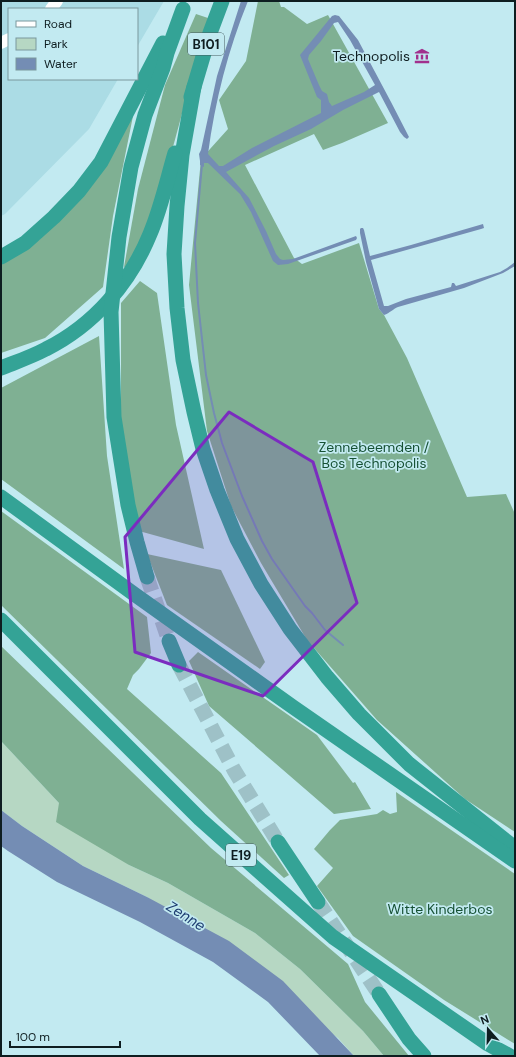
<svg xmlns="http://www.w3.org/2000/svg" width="516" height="1057" viewBox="0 0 516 1057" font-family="'DM Sans',sans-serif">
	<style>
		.built { fill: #abdce5 }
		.green { fill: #b6d7c3 }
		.forest { fill: #7fb093 }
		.water { fill: #748db4; fill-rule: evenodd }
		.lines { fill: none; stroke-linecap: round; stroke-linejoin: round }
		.stream { stroke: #748db4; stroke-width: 2 }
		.motorway-tunnel { stroke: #9ec1c7; stroke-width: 15; stroke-dasharray: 15 8; stroke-linecap: butt }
		.secondary { stroke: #fff; stroke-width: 12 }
		.motorway { stroke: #34a396; stroke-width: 15 }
		.marked { fill: #7b2cbf; fill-opacity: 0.2; stroke: #7b2cbf; stroke-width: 3; stroke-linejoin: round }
		.labels { text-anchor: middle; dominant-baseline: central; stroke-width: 3.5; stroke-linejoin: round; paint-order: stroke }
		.shield { fill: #c2eaf1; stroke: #445a5f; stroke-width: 1 }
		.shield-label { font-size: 13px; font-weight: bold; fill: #0e1d20 }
		.poi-label { font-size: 14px; fill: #0e1d20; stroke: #c2eaf1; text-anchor: end }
		.park-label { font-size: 14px; fill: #165134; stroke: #c2eaf1 }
		.water-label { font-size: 15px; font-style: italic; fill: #1e3d71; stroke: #c2eaf1 }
	</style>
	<rect width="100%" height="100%" fill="#c2eaf1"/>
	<path class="built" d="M1,1h163l-27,46v-38h-128v70h109l-29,50 -84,85 -4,2z"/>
	<path class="green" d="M1,741l58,62 70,62 39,18 87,50 45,36 63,62 21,25h-30l-16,-18 -191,-141 -64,-31 -61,-40 -21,-16z"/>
	<g class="forest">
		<path d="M258,1h21l2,6h3l23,17 21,-9 60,108 -46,20 -19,7 -9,-16 -69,31 49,93 8,6 57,-21 20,66 5,6 23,43 60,139 39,-3 9,20v318l-50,-33 -88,-79 -70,-80 -46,-77 -30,-57 -24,-75 -18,-146 12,-126 27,-30 -9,-29 27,-39z"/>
		<path d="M196,14l12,4 -44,162 -24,64 -12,22 -4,1 14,-78 27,-104z"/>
		<path d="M133,116l-20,100 -10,71 -58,51 -44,15v-91l39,-23z"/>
		<path d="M140,281l17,12 19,132 28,124 -65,-18 -18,-102v-126z"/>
		<path d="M99,336l8,120 17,113 -123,-90v-91z"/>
		<path d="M1,511l146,106 4,36 -12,16 -6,6 -6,14 94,84 68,102 -5,3 -63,-57 -220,-216z"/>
		<path d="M147,554l74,16 44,92 -5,7 -93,-64z"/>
		<path d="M1,646l210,202 137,116 17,38 44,54h-25l-21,-25 -63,-62 -45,-36 -87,-50 -39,-18 -73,-43 3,-19 -58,-62z"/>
		<path d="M198,652l119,83 36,48 2,-1 16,27 -37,5 -125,-108 -20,-45z"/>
		<path d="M396,792l119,82v170l-71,-44 -91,-64 -36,-50 16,-18 -19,-19 16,-19 10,-10 37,-6 6,-4 7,4 7,-2z"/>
	</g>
	<g class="water">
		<path d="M241,1h7c-20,49 -33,100 -40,153l11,12h4l29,-18 69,-35v-13l-4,-3 -17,-42 32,-39 3,-1 4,1 19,24 33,62 18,35 -2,2 -3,-2 -4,-5 -21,-40 -36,18 -32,19 -37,17 -48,26 23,26 17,33 10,23 4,5 3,1 10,-1 63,-23 1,2 -1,2 -68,24 -10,1 -5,-4 -22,-49 -11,-18 -32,-31h-4v4l-4,-2v-4l-1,-7 2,-4 16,-74zM338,22l12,18 25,45 -11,7 -32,14 -3,-4 -2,-8 -5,-3 -3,-6 -11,-26 1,-4 12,-14 13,-18z"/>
		<path d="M483,224l1,4 -3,1 -110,31 13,46h4l18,-7 45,-12 1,-4h2l2,3 44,-14 7,-4 8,-6v-4v8l-12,7 -39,15 -66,19c-5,2 -8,6 -14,8l-5,-6 -13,-47 -6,-29v-4l1,-1h2l1,2 6,26 41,-11z"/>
		<path d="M1,810l21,16 61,40 64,31 82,44 54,40 71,75h-34l-52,-54 -55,-40 -73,-40 -83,-40 -49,-31 -7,-5z"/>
	</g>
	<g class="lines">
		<path class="stream" d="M202,164l-7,79 3,60 8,72 8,38 8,30 20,53 20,45 10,18 33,47 7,7 13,17 18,15"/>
		<g class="motorway-tunnel">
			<path d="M147,577l22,64"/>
			<path d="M179,665l55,105 44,72"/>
			<path d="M318,902l61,92"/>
		</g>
		<g class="secondary">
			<path d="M51,9l6,-8"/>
			<path d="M1,43l8,-4"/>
		</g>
		<g class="motorway">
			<path d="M194,87l-12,68 -5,51 -3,48 3,54 6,52 11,52 9,37 14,41 20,49 24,45 29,45 37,48 32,37 50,50 106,84"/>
			<path d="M191,97l19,-64 12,-32"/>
			<path d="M1,257l24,-14 29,-26 25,-26 22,-29 62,-119"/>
			<path d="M1,368c15,-6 30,-11 45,-19 48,-24 84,-66 104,-115 11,-26 17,-54 25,-81"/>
			<path d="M1,497l133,97 159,113 222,154"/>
			<path d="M147,577l-10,-35 -9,-37 -14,-88 -3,-105 8,-75 12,-70 14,-52 18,-47 4,-15 16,-44"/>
			<path d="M1,620l199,199 133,118 155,107 22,12"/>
			<path d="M169,641l10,24"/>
			<path d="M278,842l40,60"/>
			<path d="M379,994l30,45 15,17"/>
		</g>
	</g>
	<path class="marked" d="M229,412l84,50 44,141 -94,93 -128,-44 -10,-115z"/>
	<defs>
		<g id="museum-bare" transform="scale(1.2)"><path d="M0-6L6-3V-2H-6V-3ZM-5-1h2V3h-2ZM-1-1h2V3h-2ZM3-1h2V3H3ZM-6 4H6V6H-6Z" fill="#a1308d" stroke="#c2eaf1" stroke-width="2.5" paint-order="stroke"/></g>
	</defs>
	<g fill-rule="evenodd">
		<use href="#museum-bare" x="422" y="56"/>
	</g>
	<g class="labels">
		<g class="shield">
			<rect x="188" y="33" width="36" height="22" rx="3"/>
			<rect x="226" y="844" width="30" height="22" rx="3"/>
		</g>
		<g class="shield-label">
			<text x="206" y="44">B101</text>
			<text x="241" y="855">E19</text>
		</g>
		<g class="poi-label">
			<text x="410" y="56">Technopolis</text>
		</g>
		<g class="park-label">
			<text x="374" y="447">Zennebeemden /<tspan x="374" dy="16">Bos Technopolis</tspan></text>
			<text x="440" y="909">Witte Kinderbos</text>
		</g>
		<g class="water-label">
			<text transform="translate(186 916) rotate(32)">Zenne</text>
		</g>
	</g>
	<rect width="516" height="1057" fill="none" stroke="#0e1d20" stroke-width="4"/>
	<rect x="8" y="8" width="130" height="72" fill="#c2eaf1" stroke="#7a989d"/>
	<rect x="16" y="21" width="20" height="6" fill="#ffffff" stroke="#7a989d"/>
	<text x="44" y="28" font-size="12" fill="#0e1d20">Road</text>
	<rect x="16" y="38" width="20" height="12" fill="#b6d7c3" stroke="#7a989d"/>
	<text x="44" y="48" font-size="12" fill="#0e1d20">Park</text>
	<rect x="16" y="58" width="20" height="12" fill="#748db4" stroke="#7a989d"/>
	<text x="44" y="68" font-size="12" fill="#0e1d20">Water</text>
	<g transform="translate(488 1029) rotate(340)" stroke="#c2eaf1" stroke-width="3" paint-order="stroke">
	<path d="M0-3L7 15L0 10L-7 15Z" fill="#0e1d20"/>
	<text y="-6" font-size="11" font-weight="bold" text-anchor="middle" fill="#0e1d20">N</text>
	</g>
	<path d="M10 1041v6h110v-6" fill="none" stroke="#0e1d20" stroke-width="2"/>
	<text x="16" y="1041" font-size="12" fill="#0e1d20" stroke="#c2eaf1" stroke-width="3" paint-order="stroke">100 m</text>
</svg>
